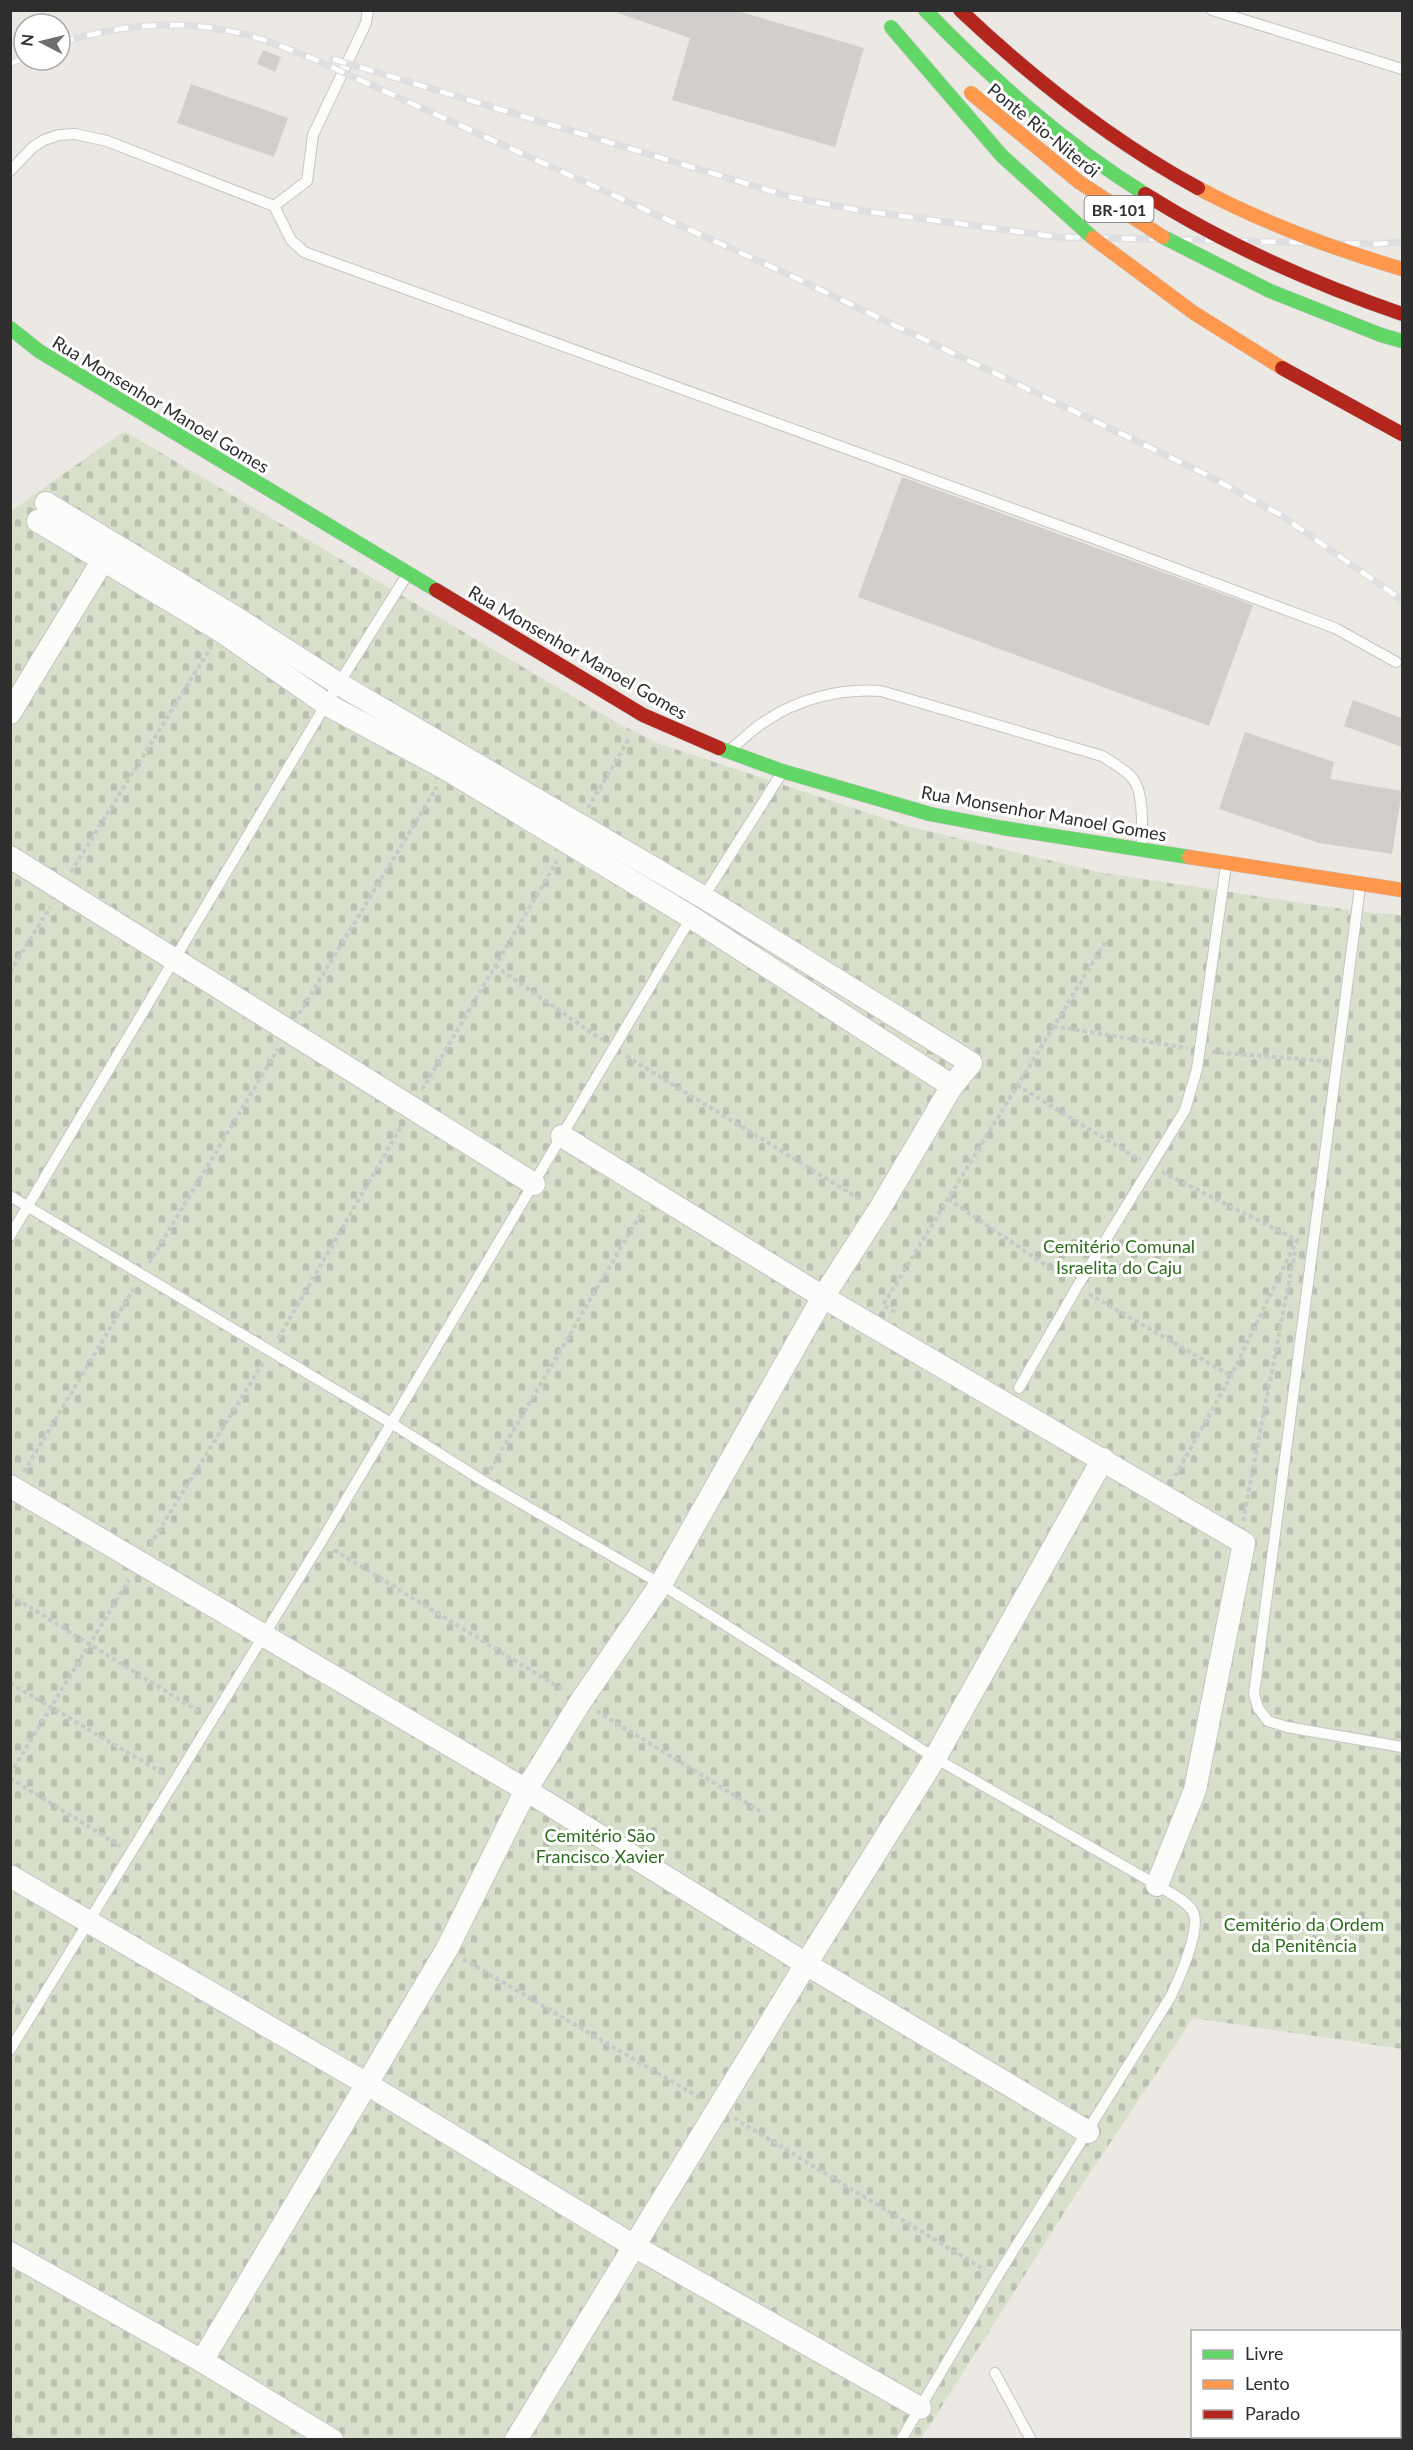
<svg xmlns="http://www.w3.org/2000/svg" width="1413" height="2450" viewBox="0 0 1413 2450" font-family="Lato,sans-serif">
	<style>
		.cemetery { fill: url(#cemetery-stones) }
		.building { fill: #d1cecb }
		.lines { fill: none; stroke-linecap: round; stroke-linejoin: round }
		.lane-casing { stroke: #c5c4c5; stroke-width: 12 }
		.street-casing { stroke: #c5c4c5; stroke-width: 24 }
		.fast-casing { stroke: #c5c4c5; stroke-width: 15 }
		.slow-casing { stroke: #c5c4c5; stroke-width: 15 }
		.jam-casing { stroke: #c5c4c5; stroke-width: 15 }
		.path { stroke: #c9c9c8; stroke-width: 4; stroke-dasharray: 4.5 3; stroke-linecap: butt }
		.lane { stroke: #fcfcfb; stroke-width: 10 }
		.street { stroke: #fcfcfb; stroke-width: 22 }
		.fast { stroke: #63d668; stroke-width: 14 }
		.slow { stroke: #ff974d; stroke-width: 14 }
		.jam { stroke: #b3261e; stroke-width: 14 }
		.rail-casing { stroke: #dfdfe1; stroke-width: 7 }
		.rail { stroke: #fff; stroke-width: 4.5; stroke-dasharray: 14; stroke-linecap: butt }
		.fast-bridge-casing { stroke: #c6c5c4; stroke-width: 15; stroke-linecap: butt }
		.slow-bridge-casing { stroke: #c6c5c4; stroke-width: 15; stroke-linecap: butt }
		.jam-bridge-casing { stroke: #c6c5c4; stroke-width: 15; stroke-linecap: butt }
		.fast-bridge { stroke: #63d668; stroke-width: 14 }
		.slow-bridge { stroke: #ff974d; stroke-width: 14 }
		.jam-bridge { stroke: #b3261e; stroke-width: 14 }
		.labels { text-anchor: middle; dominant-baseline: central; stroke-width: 6; stroke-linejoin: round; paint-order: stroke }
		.shield { fill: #fff; stroke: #6d6d6d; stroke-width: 1.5 }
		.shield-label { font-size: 16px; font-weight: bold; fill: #2e2e2e }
		.street-label { font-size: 18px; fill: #2e2e2e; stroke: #fff }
		.park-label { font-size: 18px; fill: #2c6e1b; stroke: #fff }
	</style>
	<defs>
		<pattern id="cemetery-stones" width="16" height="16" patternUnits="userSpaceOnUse" patternTransform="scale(1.5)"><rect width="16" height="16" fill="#d8e0cc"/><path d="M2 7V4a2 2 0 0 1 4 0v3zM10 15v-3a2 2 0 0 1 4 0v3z" fill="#bac0b0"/></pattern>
	</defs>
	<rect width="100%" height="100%" fill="#ece8e4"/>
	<path class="cemetery" d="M124,431l495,293 38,19 250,83 191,46 257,39 47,4v1134l-209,-31 -119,179 -153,242h-910l-1,-1927z"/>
	<g class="building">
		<path d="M618,10h116l130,38 -29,99 -163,-47 18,-62 -72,-25z"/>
		<path d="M263,50l18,7 -6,15 -18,-8z"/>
		<path d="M191,84l97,34 -14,39 -97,-34z"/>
		<path d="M902,477l351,128 -44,121 -351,-129z"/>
		<path d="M1353,700l49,18v29l-58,-21z"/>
		<path d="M1245,732l89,30 -4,17 72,12 -10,63 -73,-11 -100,-34z"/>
	</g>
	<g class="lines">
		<g class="lane-casing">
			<g id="lane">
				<path d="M1212,10l190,59"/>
				<path d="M10,171l23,-24 11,-7 15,-5 16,-1 32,7 167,65 17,34 13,12 789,286 242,90 61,34"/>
				<path d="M274,206l33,-25 6,-46 53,-112 2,-13"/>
				<path d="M731,749c11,-9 21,-19 33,-27 33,-23 77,-34 117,-31l221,65c11,7 23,13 31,23 11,14 9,49 9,66"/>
				<path d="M1360,887l-106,807 4,14 10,13 19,6 115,20"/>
				<path d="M703,898l78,-124"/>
				<path d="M10,1196l381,227 92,58 178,103 274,174 222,127c11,7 27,14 35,25 11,16 -13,69 -21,86l-174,281 -96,163"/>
				<path d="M10,1236l316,-532 81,-129"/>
				<path d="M1019,1388l58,-101 108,-177 12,-41 29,-204"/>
				<path d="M10,2050l311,-508 371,-626"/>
				<path d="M995,2373l36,67"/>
			</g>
		</g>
		<g class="street-casing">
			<g id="street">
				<path d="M46,503l192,116 101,65 364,213 268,166 -19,23 -73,124 -56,87 -162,287 -80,117 -55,89 -79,159 -245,412"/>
				<path d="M38,521l183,110 105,73 122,66 243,147 261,169"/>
				<path d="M10,713l93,-153"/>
				<path d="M10,857l524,327"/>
				<path d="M562,1136l261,161 421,246 -49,247 -38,95"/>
				<path d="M10,1486l516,304 280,174 282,168"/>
				<path d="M10,1876l357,208 267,162 286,162"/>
				<path d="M10,2253l192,108 130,79"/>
				<path d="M516,2440l290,-476 129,-206 168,-299"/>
			</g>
		</g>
		<g class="fast-casing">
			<g id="fast">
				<path d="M10,328l29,23 397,239"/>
				<path d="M1381,335l21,6"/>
				<path d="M719,748l63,23 148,43 73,14 186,29"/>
			</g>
		</g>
		<g class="slow-casing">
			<g id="slow">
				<path d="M1189,857l213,33"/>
				<path d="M1378,2440l4,-4"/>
			</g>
		</g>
		<g class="jam-casing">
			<path id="jam" d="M436,590l207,125 76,33"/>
		</g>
		<g class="path">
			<path d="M588,808l42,-71"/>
			<path d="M71,872l140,-225"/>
			<path d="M495,966l107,74"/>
			<path d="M10,972l40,-65"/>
			<path d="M299,1014l138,-227"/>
			<path d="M1053,1026l134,22"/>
			<path d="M1212,1052l112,9"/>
			<path d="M626,1056l237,145"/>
			<path d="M1017,1085l123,75"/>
			<path d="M422,1090l135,-229"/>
			<path d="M1162,1172l135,68 -66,136 -57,102"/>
			<path d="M948,1199l117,79"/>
			<path d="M149,1263l129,-214"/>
			<path d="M1089,1294l142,82"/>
			<path d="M895,1312l-12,-7 223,-364"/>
			<path d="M278,1339l124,-214"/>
			<path d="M490,1470l153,-260"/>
			<path d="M24,1472l110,-184"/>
			<path d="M1243,1521l52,-270"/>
			<path d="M150,1545l113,-182"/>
			<path d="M334,1550l229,140"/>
			<path d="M10,1595l191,118"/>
			<path d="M10,1683l154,91"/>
			<path d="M597,1711l163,100"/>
			<path d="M10,1774l119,-194"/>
			<path d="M10,1778l110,68"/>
			<path d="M463,1959l239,140"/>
			<path d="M10,2001l9,5"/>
			<path d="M734,2118l251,152"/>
			<path d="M10,2433l12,7"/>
		</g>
		<use href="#lane" class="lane"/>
		<use href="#street" class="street"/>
		<use href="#fast" class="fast"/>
		<use href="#slow" class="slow"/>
		<use href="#jam" class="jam"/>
		<g class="rail-casing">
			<g id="rail">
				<path d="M60,43c61,-19 125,-25 187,-8 23,6 47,16 69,25l482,219 407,195 74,40 123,86"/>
				<path d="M333,59l418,126 40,12 66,13 201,27 317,7 27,-2"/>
				<path d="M10,64l14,-6"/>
			</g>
		</g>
		<use href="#rail" class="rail"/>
		<g class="fast-bridge-casing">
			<g id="fast-bridge">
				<path d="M925,10c67,69 138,133 220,184"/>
				<path d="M891,27l111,129 91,82"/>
				<path d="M1163,237l107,54 111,44"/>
			</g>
		</g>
		<g class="slow-bridge-casing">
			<g id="slow-bridge">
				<path d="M971,93l108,89 84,55"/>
				<path d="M1198,188c65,35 133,60 204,81"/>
				<path d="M1093,238l101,75 88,55"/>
			</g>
		</g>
		<g class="jam-bridge-casing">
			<g id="jam-bridge">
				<path d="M960,10c73,69 150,130 238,178"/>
				<path d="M1145,194c81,51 167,89 257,120"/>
				<path d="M1282,368l120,66"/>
			</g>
		</g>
		<use href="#fast-bridge" class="fast-bridge"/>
		<use href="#slow-bridge" class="slow-bridge"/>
		<use href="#jam-bridge" class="jam-bridge"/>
	</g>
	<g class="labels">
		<rect class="shield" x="1084.5" y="196" width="69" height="26" rx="4.5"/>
		<g class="shield-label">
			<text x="1119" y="209">BR-101</text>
		</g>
		<g class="street-label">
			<text transform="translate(1044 130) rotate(39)">Ponte Rio-Niterói</text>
			<text transform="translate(161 404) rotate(31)">Rua Monsenhor Manoel Gomes</text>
			<text transform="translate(578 652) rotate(30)">Rua Monsenhor Manoel Gomes</text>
			<text transform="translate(1044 813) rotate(10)">Rua Monsenhor Manoel Gomes</text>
		</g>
		<g class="park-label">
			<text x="1119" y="1246">Cemitério Comunal<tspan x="1119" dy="21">Israelita do Caju</tspan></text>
			<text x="600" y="1835">Cemitério São<tspan x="600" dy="21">Francisco Xavier</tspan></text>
			<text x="1304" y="1924">Cemitério da Ordem<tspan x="1304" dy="21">da Penitência</tspan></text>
		</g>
	</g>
	<rect width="1413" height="2450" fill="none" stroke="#2e2e2e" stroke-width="24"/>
	<rect x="1191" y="2330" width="210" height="108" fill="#ffffff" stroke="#ababab" stroke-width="1.5"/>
	<rect x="1203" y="2350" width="30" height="9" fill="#63d668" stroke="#ababab" stroke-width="1.5"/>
	<text x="1245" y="2360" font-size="18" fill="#2e2e2e">Livre</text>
	<rect x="1203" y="2380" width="30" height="9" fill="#ff974d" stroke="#ababab" stroke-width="1.5"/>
	<text x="1245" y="2390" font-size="18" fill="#2e2e2e">Lento</text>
	<rect x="1203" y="2410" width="30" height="9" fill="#b3261e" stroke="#ababab" stroke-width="1.5"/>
	<text x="1245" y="2420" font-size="18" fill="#2e2e2e">Parado</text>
	<g transform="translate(42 42) rotate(277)"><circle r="28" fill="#ffffff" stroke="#ababab" stroke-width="1.5"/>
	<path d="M0-4.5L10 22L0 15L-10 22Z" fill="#706f6e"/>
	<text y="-9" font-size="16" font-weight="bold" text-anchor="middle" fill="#2e2e2e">N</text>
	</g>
</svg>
